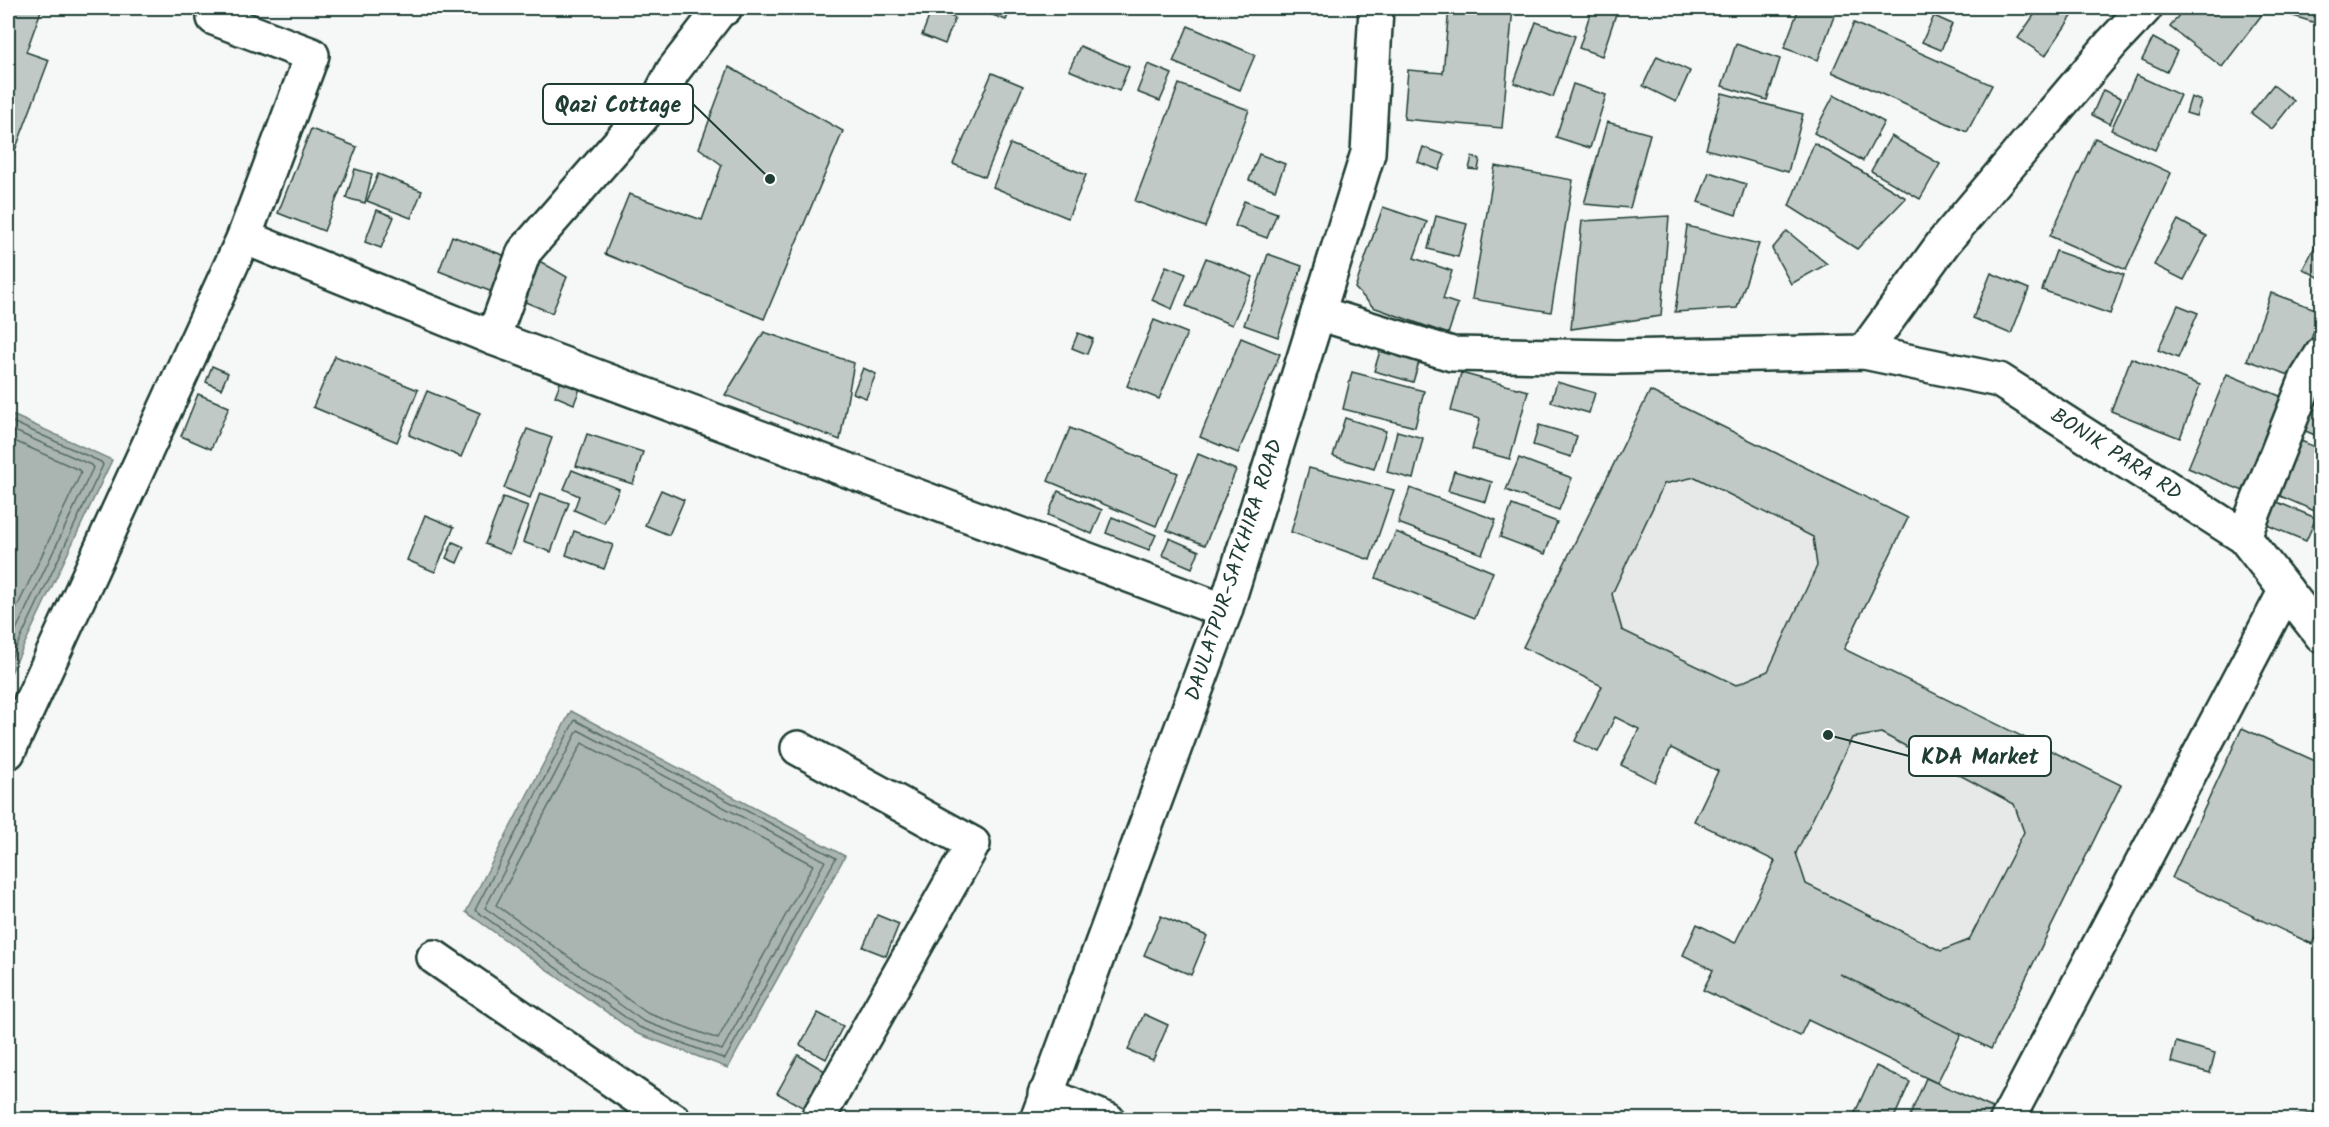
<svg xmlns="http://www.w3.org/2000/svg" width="2329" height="1127" viewBox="0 0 2329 1127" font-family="Kalam,sans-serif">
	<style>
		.built { fill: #e6e9e8 }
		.water { fill: #aab5b1; stroke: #72857f; stroke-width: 1.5 }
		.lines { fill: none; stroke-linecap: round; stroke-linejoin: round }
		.shore { stroke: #576d66; stroke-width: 1.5 }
		.building { fill: #c0c9c6; stroke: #1f3d34; stroke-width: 1.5; fill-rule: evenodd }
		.minor-casing { stroke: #1f3d34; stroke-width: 38 }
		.major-casing { stroke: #1f3d34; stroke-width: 38 }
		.minor { stroke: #fff; stroke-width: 33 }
		.major { stroke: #fff; stroke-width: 33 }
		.labels { text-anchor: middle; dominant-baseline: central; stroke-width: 6; stroke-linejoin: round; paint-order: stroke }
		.street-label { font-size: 21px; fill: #1f3d34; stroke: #fff }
		.leader { fill: none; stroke: #1f3d34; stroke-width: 2 }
		.callout-dot { fill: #1f3d34; stroke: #fff; stroke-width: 2 }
		.callout { fill: #fff; stroke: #1f3d34; stroke-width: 2 }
		.callout-label { font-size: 22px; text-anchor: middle; font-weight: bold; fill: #1f3d34 }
	</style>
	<rect width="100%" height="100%" fill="#f6f7f7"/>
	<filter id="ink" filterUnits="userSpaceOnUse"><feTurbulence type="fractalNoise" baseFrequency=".0167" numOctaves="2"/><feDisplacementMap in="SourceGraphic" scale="12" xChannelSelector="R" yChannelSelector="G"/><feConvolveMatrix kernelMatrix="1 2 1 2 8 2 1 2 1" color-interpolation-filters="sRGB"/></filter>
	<g filter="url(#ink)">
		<path class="built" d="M1650,391l258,127 -63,131 276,136 -130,264 -30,-15 -24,49 -129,-62 -8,15 -97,-46 10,-20 -30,-15 14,-31 38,19 40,-82 -57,-90 -47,-22 -16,33 -34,-17 18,-36 -23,-12 -18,35 -23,-11 27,-55 -79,-39z"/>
		<g class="water">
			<path d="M8,413l104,47 -104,219z"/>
			<path d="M571,711l274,145 -117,212 -92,-35 -170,-121z"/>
		</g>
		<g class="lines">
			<g class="shore">
				<path d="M8,420l93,42 2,3 -95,200"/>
				<path d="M8,428l83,37 2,3 -85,179"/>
				<path d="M8,438l71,32 2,3 -73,153"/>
				<path d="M575,720l261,138 -111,201 -86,-32 -164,-117z"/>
				<path d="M578,730l247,131 -103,189 -79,-29 -158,-113z"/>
				<path d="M582,743l231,122 -95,174 -71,-26 -151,-108z"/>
			</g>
		</g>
		<g class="building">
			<path d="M12,8h30l-16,44 23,8 -36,96 -5,-2v-135z"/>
			<path d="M974,8h37l-5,12z"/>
			<path d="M1449,8h64l-11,120 -98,-9 4,-49 35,3z"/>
			<path d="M1592,8h26l-16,48 -23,-8z"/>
			<path d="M1799,8h38l-19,52 -34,-12z"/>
			<path d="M2039,8h30l6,4 -30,44 -27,-18z"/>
			<path d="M2184,8h83l-45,59 -52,-40z"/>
			<path d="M2289,8l33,1v16l-35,-11z"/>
			<path d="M932,9l23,9 -10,26 -23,-9z"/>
			<path d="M1934,16l18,8 -11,26 -19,-8z"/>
			<path d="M1536,22l39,14 -22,61 -39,-14z"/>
			<path d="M1854,23l138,62 -25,47 -135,-60z"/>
			<path d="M1188,26l67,29 -15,35 -67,-28z"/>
			<path d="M2153,38l24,13 -10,21 -25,-12z"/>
			<path d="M1736,44l44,15 -13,41 -45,-14z"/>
			<path d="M1080,46l49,21 -10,24 -50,-21z"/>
			<path d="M1657,56l33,15 -14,31 -33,-16z"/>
			<path d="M1148,64l24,10 -12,27 -23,-9z"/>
			<path d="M729,67l114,64 -79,188 -159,-65 24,-60 73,26 20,-55 -23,-17z"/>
			<path d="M992,73l31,13 -38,91 -32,-13z"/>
			<path d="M2136,75l44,20 -25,55 -44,-20z"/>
			<path d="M1179,84l70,26 -44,117 -70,-26z"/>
			<path d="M1573,84l33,11 -16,53 -34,-11z"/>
			<path d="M2273,85l21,16 -22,28 -21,-16z"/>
			<path d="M2103,90l18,8 -11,26 -18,-9z"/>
			<path d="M1722,93l81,21 -15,58 -82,-23z"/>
			<path d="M1834,95l50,27 -21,39 -49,-28z"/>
			<path d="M2191,97l10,4 -5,15 -10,-3z"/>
			<path d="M1607,122l43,12 -20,74 -46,-4z"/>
			<path d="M311,129l46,18 -33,84 -46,-18z"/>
			<path d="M1891,136l49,28 -20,35 -49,-28z"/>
			<path d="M2095,138l76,35 -45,97 -76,-34z"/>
			<path d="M1814,143l92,55 -49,51 -68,-43z"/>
			<path d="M1010,144l76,31 -18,43 -75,-31z"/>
			<path d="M1423,147l22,8 -6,15 -21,-8z"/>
			<path d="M1259,154l26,10 -10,26 -26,-10z"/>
			<path d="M1472,157l8,2 -2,11 -9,-1z"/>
			<path d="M1495,166l78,14 -22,132 -79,-13z"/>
			<path d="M355,169l17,5 -7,29 -19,-5z"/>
			<path d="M1709,172l37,12 -10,31 -38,-13z"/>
			<path d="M378,174l44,17 -11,27 -44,-17z"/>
			<path d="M1244,201l33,12 -10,25 -32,-12z"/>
			<path d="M1383,207l44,15 -13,36 38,13 -9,28 15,5 -10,30 -75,-27 -18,-19z"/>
			<path d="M377,210l17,7 -13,31 -16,-6z"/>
			<path d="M1436,216l31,8 -9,33 -30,-8z"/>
			<path d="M1669,216l-8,100 -90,13 11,-108z"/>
			<path d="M2178,220l29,16 -23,44 -30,-15z"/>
			<path d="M1687,226l72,18 -22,64 -62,4z"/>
			<path d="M1787,231l40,33 -36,20 -19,-35z"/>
			<path d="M2322,233v46l-19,-10z"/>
			<path d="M452,236l59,22 -14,36 -58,-23z"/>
			<path d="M2056,251l68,24 -14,39 -68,-24z"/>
			<path d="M524,252l43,25 -15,36 -39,-16z"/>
			<path d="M1268,254l34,12 -24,71 -34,-12z"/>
			<path d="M1206,258l47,19 -21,48 -46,-19z"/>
			<path d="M1166,266l20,8 -14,35 -20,-9z"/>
			<path d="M1991,273l38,16 -18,45 -38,-16z"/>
			<path d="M2271,293l50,18 -24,67 -50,-18z"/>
			<path d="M2178,305l20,8 -20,45 -20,-8z"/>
			<path d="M1154,320l33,13 -28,66 -32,-13z"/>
			<path d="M764,332l90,31 -14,77 -115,-45z"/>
			<path d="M1078,333l15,6 -6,15 -15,-6z"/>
			<path d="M1241,338l39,16 -42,99 -38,-16z"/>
			<path d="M1380,351l39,11 -6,20 -39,-11z"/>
			<path d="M335,356l83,34 -21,52 -84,-35z"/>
			<path d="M2131,358l69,27 -20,53 -69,-27z"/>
			<path d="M212,366l16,7 -7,16 -15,-7z"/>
			<path d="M863,368l13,6 -10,24 -13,-5z"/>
			<path d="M1352,372l72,19 -9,36 -72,-18z"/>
			<path d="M1461,373l67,18 -18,68 -38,-10 8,-30 -29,-8z"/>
			<path d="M2227,374l60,25 -39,94 -60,-25z"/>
			<path d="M562,378l19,8 -7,18 -19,-8z"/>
			<path d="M1557,382l38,11 -6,20 -38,-11z"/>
			<path d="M427,391l53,22 -19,44 -52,-22z"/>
			<path d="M1650,391l258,127 -64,131 277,136 -130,264 -151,-75 121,60 -24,49 -129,-63 -8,16 -97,-46 10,-20 -30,-15 14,-31 38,19 40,-82 -81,-40 24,-50 -47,-23 -16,34 -34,-17 18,-36 -24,-12 -17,35 -23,-11 27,-55 -79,-39zM1695,477l118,60 4,29 -49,105 -32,14 -114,-55 -10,-36 52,-110zM1881,733l133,71 10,28 -55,108 -28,11 -135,-67 -10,-31 56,-115z"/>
			<path d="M198,394l31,13 -18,42 -30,-13z"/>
			<path d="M2312,401l10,4v33l-21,-9z"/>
			<path d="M1345,418l41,13 -12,38 -41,-13z"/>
			<path d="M1539,425l38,11 -6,21 -38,-12z"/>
			<path d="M1070,428l108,45 -22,53 -108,-45z"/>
			<path d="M527,429l25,9 -22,60 -26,-10z"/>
			<path d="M1397,431l26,7 -10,41 -26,-7z"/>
			<path d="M587,434l56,18 -10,32 -57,-18z"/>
			<path d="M2294,438l28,12v52l-5,10 -46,-20z"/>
			<path d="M1198,454l38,16 -31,75 -38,-15z"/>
			<path d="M1519,458l53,20 -13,32 -53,-20z"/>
			<path d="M1309,468l85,22 -24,70 -79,-28z"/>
			<path d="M572,470l47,19 -15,34 -30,-13 5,-14 -15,-7z"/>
			<path d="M1454,471l38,11 -6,20 -38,-11z"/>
			<path d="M1410,488l86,32 -14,34 -84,-31z"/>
			<path d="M661,490l23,10 -15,35 -24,-10z"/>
			<path d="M1058,491l44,19 -10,24 -44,-19z"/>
			<path d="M540,493l29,10 -18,49 -28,-10z"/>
			<path d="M503,497l25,9 -18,48 -25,-10z"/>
			<path d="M2277,502l39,16 -10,23 -39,-16z"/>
			<path d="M1512,505l45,17 -12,32 -45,-17z"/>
			<path d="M425,515l29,12 -19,45 -28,-12z"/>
			<path d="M1112,517l44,18 -7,15 -43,-17z"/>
			<path d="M574,531l39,14 -9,24 -38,-14z"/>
			<path d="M1396,532l97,40 -18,46 -99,-40z"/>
			<path d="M1169,538l30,13 -7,17 -30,-13z"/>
			<path d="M453,542l11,5 -7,16 -11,-5z"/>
			<path d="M2242,728l80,36v159l-10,21 -140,-66z"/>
			<path d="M877,915l22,9 -13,32 -23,-9z"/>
			<path d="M1161,916l46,20 -16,39 -47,-20z"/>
			<path d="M818,1013l25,13 -17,33 -26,-14z"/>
			<path d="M1144,1014l24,11 -15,35 -25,-10z"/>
			<path d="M2176,1042l39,11 -5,20 -39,-11z"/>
			<path d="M798,1055l27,16 -21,37 -27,-15z"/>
			<path d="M1876,1066l34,16 -17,38h-28l-11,-5z"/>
			<path d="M1926,1078l71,32 -4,10h-85z"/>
			<path d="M2322,1111v9h-44z"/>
		</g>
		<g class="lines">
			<g class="minor-casing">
				<g id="minor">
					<path d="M221,8l-7,10 98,37 -68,182"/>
					<path d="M1318,313l134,41 164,3 248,-5 135,28 245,157 78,99"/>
					<path d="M493,338l31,-86 136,-156 13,-25 47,-61 5,-2"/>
					<path d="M1864,352l80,-110 168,-199 33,-35"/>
					<path d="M2244,537l63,-159 15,-24"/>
					<path d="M798,748l175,96 -156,276"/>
					<path d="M8,752l236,-515 249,101 732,273"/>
					<path d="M434,957l223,154 17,9"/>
					<path d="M1045,1094l63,26"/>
					<path d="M2007,1120l279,-530"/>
				</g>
			</g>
			<g class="major-casing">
				<path id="major" d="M1037,1120l188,-509 143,-458 8,-145"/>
			</g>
			<use href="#minor" class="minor"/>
			<use href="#major" class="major"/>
		</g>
	</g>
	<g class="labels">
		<g class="street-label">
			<text transform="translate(2116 455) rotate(33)">BONIK PARA RD</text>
			<text transform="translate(1235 570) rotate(-72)">DAULATPUR-SATKHIRA ROAD</text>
		</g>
	</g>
	<path class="leader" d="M770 179L693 104M1828 735L1909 756"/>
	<g class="callout-dot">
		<circle cx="770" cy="179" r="6"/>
		<circle cx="1828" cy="735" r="6"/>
	</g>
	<g class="callout">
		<rect x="543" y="84" width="150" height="40" rx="6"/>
		<rect x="1909" y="736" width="142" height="40" rx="6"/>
	</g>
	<g class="callout-label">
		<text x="618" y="112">Qazi Cottage</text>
		<text x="1980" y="764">KDA Market</text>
	</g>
	<rect width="2329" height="1127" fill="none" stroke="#fff" stroke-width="30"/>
	<rect x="15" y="15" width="2299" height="1097" fill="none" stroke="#1f3d34" stroke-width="2" filter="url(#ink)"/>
</svg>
